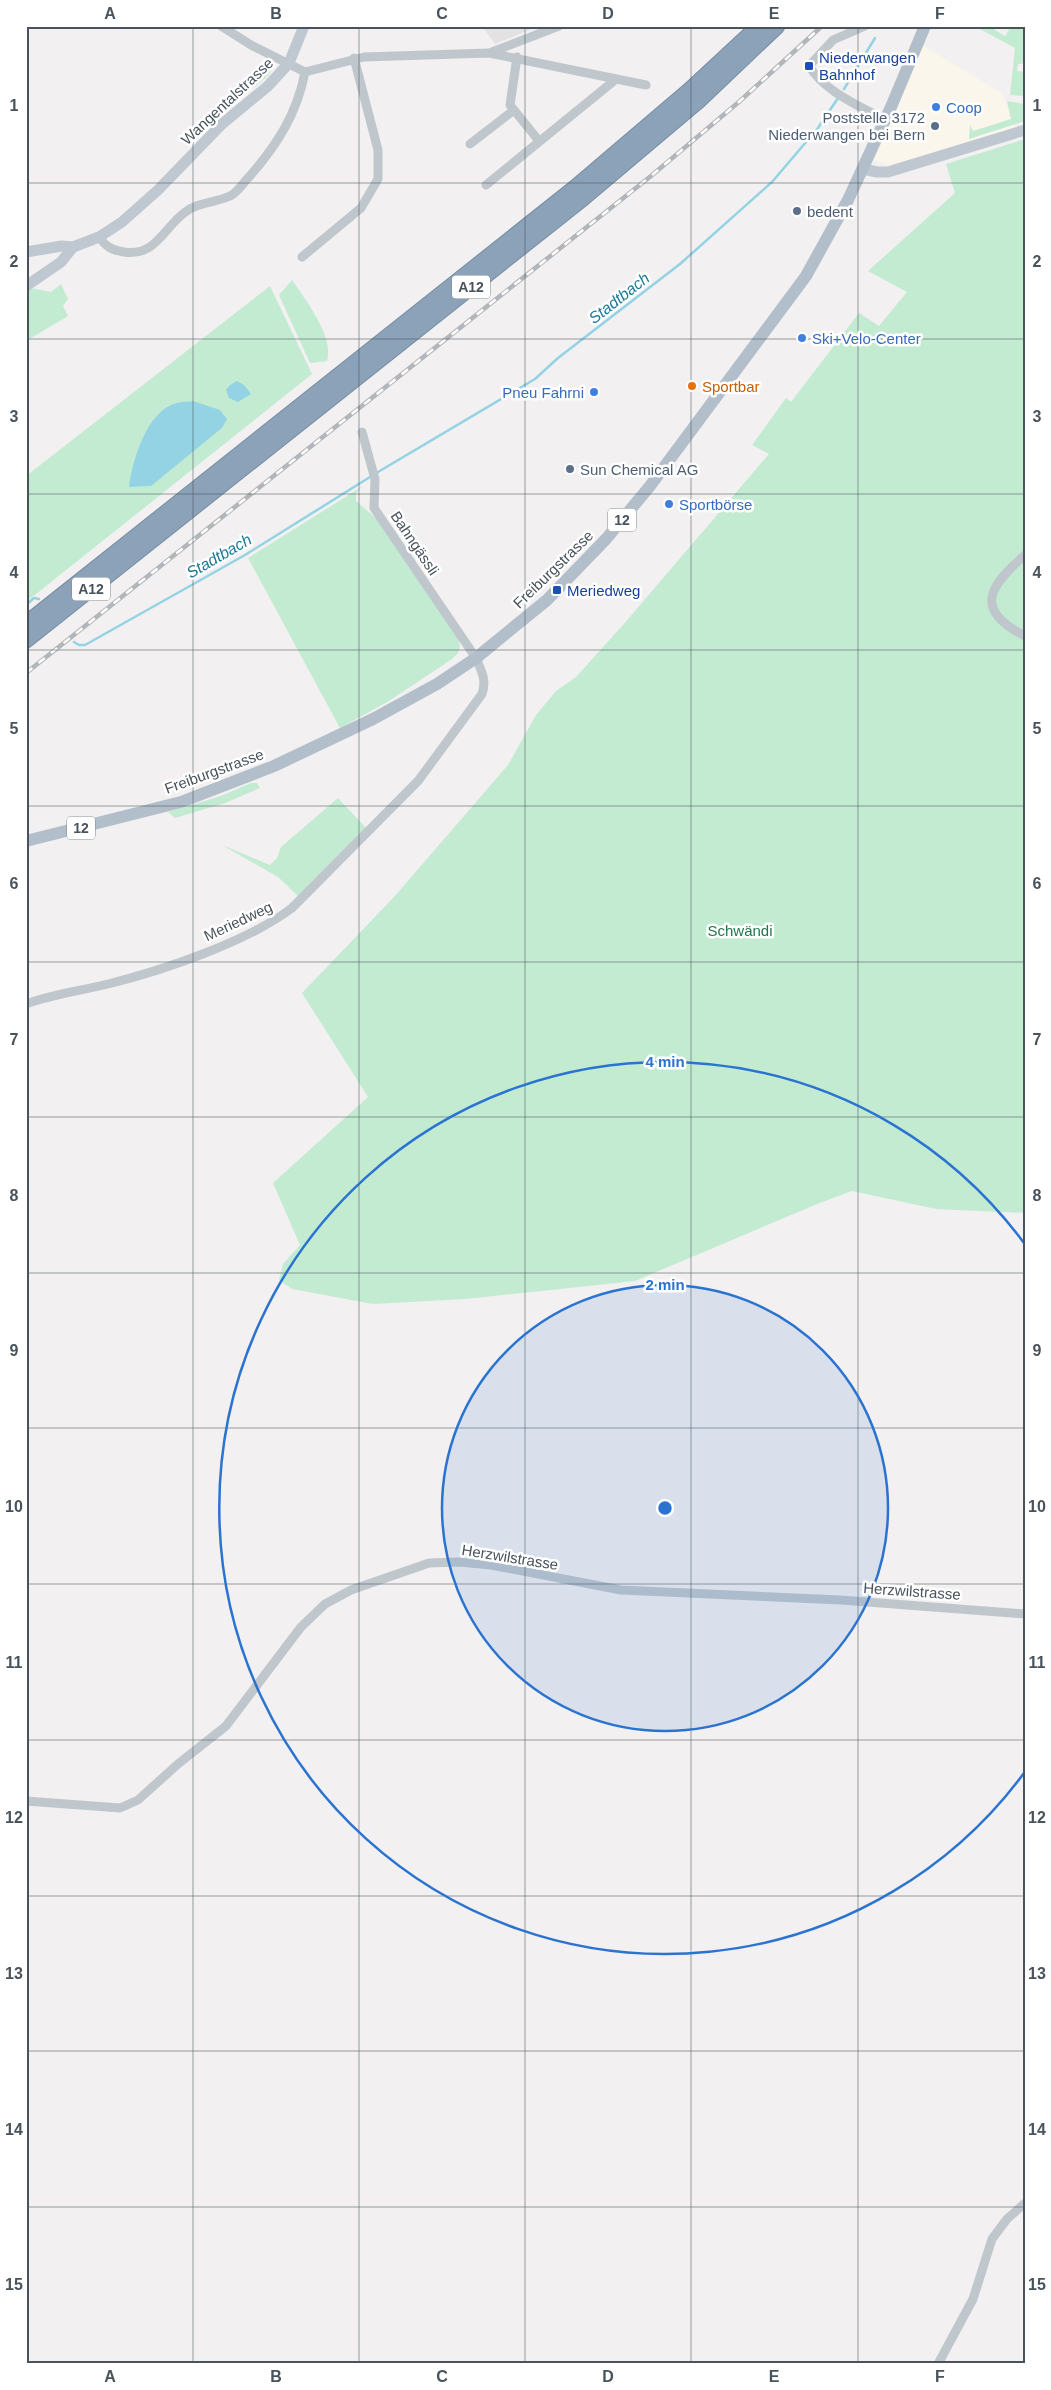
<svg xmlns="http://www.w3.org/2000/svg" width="1051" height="2390" viewBox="0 0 1051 2390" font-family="Arial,sans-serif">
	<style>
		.commercial { fill: #faf6eb }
		.education { fill: #e3e1e1 }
		.green { fill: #c3ebd2; fill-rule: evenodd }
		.water { fill: #94d3e4 }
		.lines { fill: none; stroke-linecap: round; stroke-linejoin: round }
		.stream { stroke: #94d3e4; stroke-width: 2.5 }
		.highway-casing { stroke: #778da5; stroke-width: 17 }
		.street { stroke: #bfc7cd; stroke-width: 9 }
		.secondary { stroke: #bfc8d1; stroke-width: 11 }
		.primary { stroke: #b2bfcb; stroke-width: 12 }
		.highway { stroke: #8ca2b9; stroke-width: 15 }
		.rail-casing { stroke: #b2b5b9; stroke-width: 4.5 }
		.rail { stroke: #fff; stroke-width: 2.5; stroke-dasharray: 8; stroke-linecap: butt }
		.grid { fill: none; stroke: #49535b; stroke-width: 1; stroke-opacity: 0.55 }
		.ring { fill: none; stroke: #2b73d0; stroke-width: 2.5 }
		.transit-dot { fill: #1a4fb4; stroke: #fff; stroke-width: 2 }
		.shop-dot { fill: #3f7fe0; stroke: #fff; stroke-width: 2 }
		.service-dot { fill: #5c6f8a; stroke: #fff; stroke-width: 2 }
		.food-dot { fill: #e8710a; stroke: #fff; stroke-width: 2 }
		.labels { text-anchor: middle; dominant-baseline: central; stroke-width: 5; stroke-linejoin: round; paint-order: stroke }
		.shield { fill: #fff; stroke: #80878c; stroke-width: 1 }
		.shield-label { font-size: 14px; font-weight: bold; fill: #49535b }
		.transit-label { font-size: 15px; fill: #164399; stroke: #fff; text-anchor: start }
		.street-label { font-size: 15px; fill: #49535b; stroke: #fff }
		.shop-label { font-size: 15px; fill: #366cbe; stroke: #fff; text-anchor: start }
		.service-label { font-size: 15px; fill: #4e5e75; stroke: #fff; text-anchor: start }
		.food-label { font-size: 15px; fill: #c56008; stroke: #fff; text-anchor: start }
		.park-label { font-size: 15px; fill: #20764c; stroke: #fff }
		.water-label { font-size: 16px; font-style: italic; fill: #1a7b96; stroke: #fff }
		.centre { fill: #2b73d0; stroke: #fff; stroke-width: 2.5 }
		.ring-label { font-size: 15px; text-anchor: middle; font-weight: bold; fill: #2b73d0; stroke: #fff; stroke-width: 5; stroke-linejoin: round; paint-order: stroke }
		.neatline { fill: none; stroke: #49535b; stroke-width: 2 }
		.grid-label { font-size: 16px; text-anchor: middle; font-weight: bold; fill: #49535b }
	</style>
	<rect width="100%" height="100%" fill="#f2f0f0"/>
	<path class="commercial" d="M917,42l86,52 12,35 -125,37 -27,-11z"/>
	<path class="education" d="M482,26h57l-44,18z"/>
	<g class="green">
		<path d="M982,26h15l-2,4 10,6 6,-10h14v28l-3,10h-4l-1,7 8,1v24l-15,-1 5,-47 -35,-19z"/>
		<path d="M268,62l4,6 -3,7 -14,12 -3,-2 13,-21z"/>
		<path d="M1007,101l18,3v17l-56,18 1,-14 3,6 38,-12z"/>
		<path d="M1025,139v1074l-89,-4 -84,-18 -35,13 -182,77 -170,18 -92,5 -81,-15 -13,-9 4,-16 17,-19 -27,-62 95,-86 -66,-104 92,-96 114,-132 28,-50 20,-24 20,-14 47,-52 146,-171 -17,-9 34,-47 5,4 68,-89 20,13 28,-34 -39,-21 87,-78 -9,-29z"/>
		<path d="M292,280c13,19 43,58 35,81l-17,2 -31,-68z"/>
		<path d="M61,284l7,15 -5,7 5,10 -42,25v-50l5,-3 20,4z"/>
		<path d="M270,286l42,88 -286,228v-126zM193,401l29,27 -17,13z"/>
		<path d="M363,486l-7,7v8l21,18 81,119 2,8 -2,7 -6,6 -63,42 -49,27 -92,-170z"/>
		<path d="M251,783h6l3,5 -35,15 -50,15 -7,-6 53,-16z"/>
		<path d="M338,798l29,31 -68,68 -21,-20 -56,-32 48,20 7,-7 4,-11z"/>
	</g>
	<g class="water">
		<path d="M237,381l7,4 7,9 -13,8 -9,-4 -3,-8 4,-5z"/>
		<path d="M193,401l27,9 7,9 -5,9 -71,58 -22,1c3,-26 18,-77 48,-84 5,-2 11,-1 16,-2z"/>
	</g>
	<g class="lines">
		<g class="stream">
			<path d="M844,89l31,-51"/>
			<path d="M378,472l157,-93 23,-21 122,-94 92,-82 46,-54 20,-30"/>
			<path d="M26,605l8,-7 5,1"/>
			<path d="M74,642l5,3h6l160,-90 125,-78"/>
		</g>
		<g class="highway-casing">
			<g id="highway">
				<path d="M26,624l549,-436 115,-98 69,-64"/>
				<path d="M26,640l557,-442 115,-97 79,-75"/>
			</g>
		</g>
		<g class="street">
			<path d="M221,26l30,19 54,27 59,-15 125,-4 157,32"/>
			<path d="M865,26l-32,14 -24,26c16,26 51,40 76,54"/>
			<path d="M492,52l67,-26"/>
			<path d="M514,110l25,31"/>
			<path d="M470,144l44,-34 -4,-5 7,-48"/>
			<path d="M486,185l129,-105"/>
			<path d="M99,237c7,10 13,13 25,15 31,5 39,-23 60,-39 13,-11 31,-10 46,-17 7,-3 13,-13 19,-19 28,-32 48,-63 56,-105"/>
			<path d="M302,257l59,-49 17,-29v-29l-24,-92"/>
			<path d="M1025,555c-36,31 -52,55 0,81"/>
			<path d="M26,1004c27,-10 54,-13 82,-20 56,-14 139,-42 184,-76l126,-127 64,-87c5,-14 -1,-24 -6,-36l-102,-150 1,-29 -13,-47"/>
			<path d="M26,1801l94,7 18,-8 40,-36 48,-38 75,-99 24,-23 26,-14 78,-27 30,-1 32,3 130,25 220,10 184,14"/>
			<path d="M938,2364l35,-65 19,-60 15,-20 18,-16"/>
		</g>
		<g class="secondary">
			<path d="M863,169l14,3h11l137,-42"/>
			<path d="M26,252l36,-6 11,1"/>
			<path d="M26,286l35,-24 12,-15 26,-10 23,-15 36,-32 64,-66 46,-38 21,-23 15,-37"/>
		</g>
		<path class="primary" d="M26,841l155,-39 93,-36 99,-47 64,-35 39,-26 71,-58 59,-61 44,-53 156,-210 42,-76 43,-93 34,-81"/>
		<use href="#highway" class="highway"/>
		<g class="rail-casing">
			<path id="rail" d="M26,673l625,-497 89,-75 82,-75"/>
		</g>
		<use href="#rail" class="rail"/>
	</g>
	<path class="grid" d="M193,26v2338M359,26v2338M525,26v2338M691,26v2338M858,26v2338M26,183h999M26,339h999M26,494h999M26,650h999M26,806h999M26,962h999M26,1117h999M26,1273h999M26,1428h999M26,1584h999M26,1740h999M26,1896h999M26,2051h999M26,2207h999"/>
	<circle cx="665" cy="1508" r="223" fill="#2b73d0" fill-opacity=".12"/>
	<g class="ring">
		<circle cx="665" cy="1508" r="223"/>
		<path d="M1024 1773A446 446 0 1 1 1024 1243"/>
	</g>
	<g class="transit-dot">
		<rect x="804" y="61" width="10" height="10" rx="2.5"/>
		<rect x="552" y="585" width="10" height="10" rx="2.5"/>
	</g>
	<g class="shop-dot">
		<circle cx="936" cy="107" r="5"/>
		<circle cx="802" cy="338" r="5"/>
		<circle cx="594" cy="392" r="5"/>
		<circle cx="669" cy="504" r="5"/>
	</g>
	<g class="service-dot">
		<circle cx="935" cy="126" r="5"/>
		<circle cx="797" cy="211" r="5"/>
		<circle cx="570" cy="469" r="5"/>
	</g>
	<circle class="food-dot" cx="692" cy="386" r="5"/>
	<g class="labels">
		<g class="shield">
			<rect x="452" y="275.5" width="38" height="23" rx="4"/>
			<rect x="608" y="508.5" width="28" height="23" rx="4"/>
			<rect x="72" y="577.5" width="38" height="23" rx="4"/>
			<rect x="67" y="816.5" width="28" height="23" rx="4"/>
		</g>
		<g class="shield-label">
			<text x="471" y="287">A12</text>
			<text x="622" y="520">12</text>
			<text x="91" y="589">A12</text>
			<text x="81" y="828">12</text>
		</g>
		<g class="transit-label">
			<text x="819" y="57">Niederwangen<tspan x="819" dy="17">Bahnhof</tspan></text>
			<text x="567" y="590">Meriedweg</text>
		</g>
		<g class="street-label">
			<text transform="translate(227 101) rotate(-43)">Wangentalstrasse</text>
			<text transform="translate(415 543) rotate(56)">Bahngässli</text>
			<text transform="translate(553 569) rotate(-44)">Freiburgstrasse</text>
			<text transform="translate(214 771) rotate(-20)">Freiburgstrasse</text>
			<text transform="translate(238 921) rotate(-25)">Meriedweg</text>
			<text transform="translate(510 1557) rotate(9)">Herzwilstrasse</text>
			<text transform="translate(912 1591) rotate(4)">Herzwilstrasse</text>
		</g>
		<g class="shop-label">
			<text x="946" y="107">Coop</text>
			<text x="812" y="338">Ski+Velo-Center</text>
			<text x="584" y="392" text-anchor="end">Pneu Fahrni</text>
			<text x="679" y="504">Sportbörse</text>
		</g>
		<g class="service-label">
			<text x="925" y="117" text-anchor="end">Poststelle 3172<tspan x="925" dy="17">Niederwangen bei Bern</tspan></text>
			<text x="807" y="211">bedent</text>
			<text x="580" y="469">Sun Chemical AG</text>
		</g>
		<g class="food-label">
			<text x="702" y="386">Sportbar</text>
		</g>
		<g class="park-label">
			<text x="740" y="930">Schwändi</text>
		</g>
		<g class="water-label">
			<text transform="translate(619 298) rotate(-38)">Stadtbach</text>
			<text transform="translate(219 556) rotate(-30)">Stadtbach</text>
		</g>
	</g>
	<circle cx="665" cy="1508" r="8" class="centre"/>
	<g class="ring-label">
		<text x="665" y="1067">4 min</text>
		<text x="665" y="1290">2 min</text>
	</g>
	<rect width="1051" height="2390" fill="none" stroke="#ffffff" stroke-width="55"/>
	<rect x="28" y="28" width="996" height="2334" class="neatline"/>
	<g class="grid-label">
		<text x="110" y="19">A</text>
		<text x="276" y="19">B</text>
		<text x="442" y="19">C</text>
		<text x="608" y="19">D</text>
		<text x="774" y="19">E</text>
		<text x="940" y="19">F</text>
		<text x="14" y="111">1</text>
		<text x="1037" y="111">1</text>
		<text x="14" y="267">2</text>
		<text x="1037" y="267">2</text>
		<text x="14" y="422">3</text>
		<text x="1037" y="422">3</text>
		<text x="14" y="578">4</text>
		<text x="1037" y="578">4</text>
		<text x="14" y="734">5</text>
		<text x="1037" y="734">5</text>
		<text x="14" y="889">6</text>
		<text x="1037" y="889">6</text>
		<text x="14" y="1045">7</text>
		<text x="1037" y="1045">7</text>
		<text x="14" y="1201">8</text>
		<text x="1037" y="1201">8</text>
		<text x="14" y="1356">9</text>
		<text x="1037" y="1356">9</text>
		<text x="14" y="1512">10</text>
		<text x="1037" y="1512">10</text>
		<text x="14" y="1668">11</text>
		<text x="1037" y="1668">11</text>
		<text x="14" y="1823">12</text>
		<text x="1037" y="1823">12</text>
		<text x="14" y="1979">13</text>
		<text x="1037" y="1979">13</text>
		<text x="14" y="2135">14</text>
		<text x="1037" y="2135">14</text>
		<text x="14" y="2290">15</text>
		<text x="1037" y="2290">15</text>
		<text x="110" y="2382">A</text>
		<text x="276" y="2382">B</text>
		<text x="442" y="2382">C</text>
		<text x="608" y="2382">D</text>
		<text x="774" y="2382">E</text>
		<text x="940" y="2382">F</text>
	</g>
</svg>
